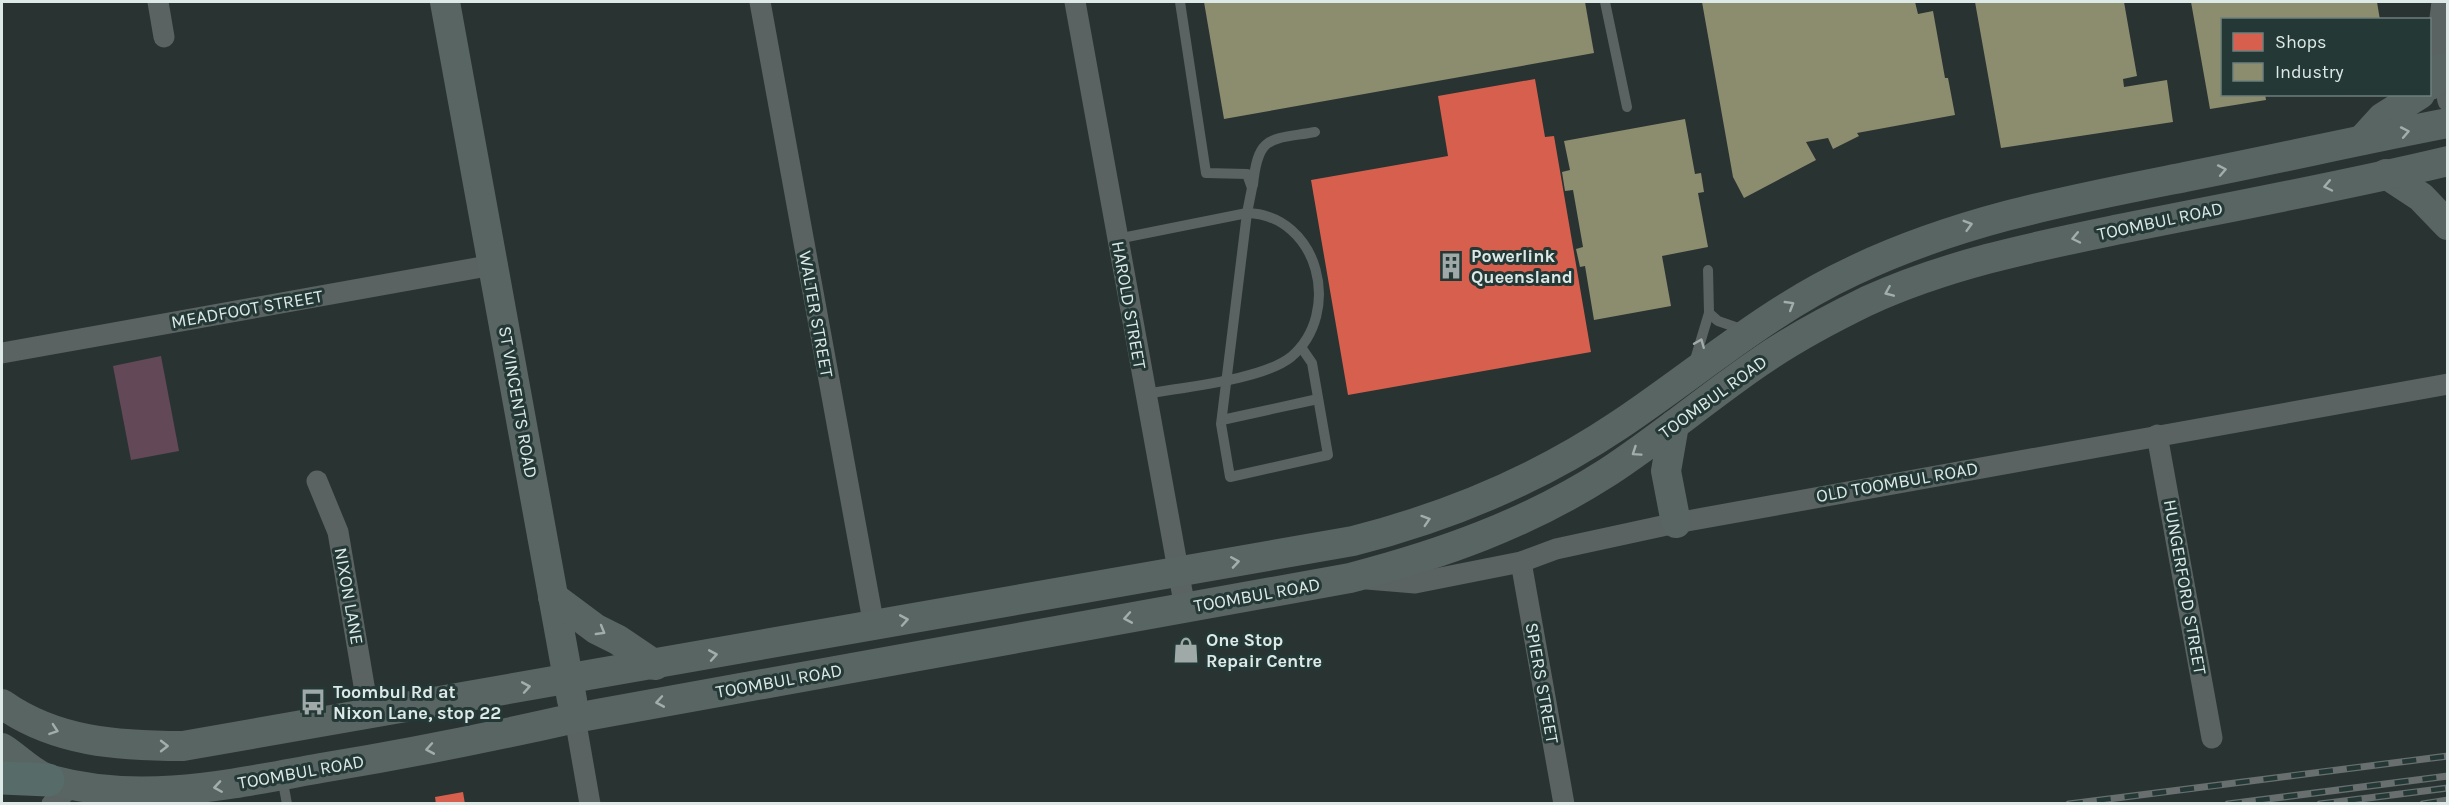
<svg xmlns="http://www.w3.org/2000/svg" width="2449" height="805" viewBox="0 0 2449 805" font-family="Karla,sans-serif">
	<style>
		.green { fill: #634958 }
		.shops { fill: #d6604d }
		.industry { fill: #8c8c6e }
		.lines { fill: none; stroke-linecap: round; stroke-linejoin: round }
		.service { stroke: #5a6361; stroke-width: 10 }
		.minor { stroke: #5a6361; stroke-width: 21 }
		.secondary { stroke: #596563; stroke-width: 30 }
		.trunk { stroke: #576b68; stroke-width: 33 }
		.rail-casing { stroke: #686f6e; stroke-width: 7 }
		.rail { stroke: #243835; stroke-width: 4.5; stroke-dasharray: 14; stroke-linecap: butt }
		.oneway { stroke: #a2aeac }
		.oneway2 { stroke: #a2adab }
		.labels { text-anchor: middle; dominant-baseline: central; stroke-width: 6; stroke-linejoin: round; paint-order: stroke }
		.street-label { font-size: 18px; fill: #dde9e7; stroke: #243835 }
		.poi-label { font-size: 18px; font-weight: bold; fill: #dde9e7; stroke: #243835; text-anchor: start }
	</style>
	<rect width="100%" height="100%" fill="#293332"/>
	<path class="green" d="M161,356l18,95 -48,9 -18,-94z"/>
	<g class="shops">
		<path d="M1535,79l10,58 9,-1 37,216 -243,43 -37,-215 137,-24 -10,-60z"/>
		<path d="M463,792l2,12h-29l-1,-7z"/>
	</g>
	<g class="industry">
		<path d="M1204,2h381l9,51 -370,66z"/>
		<path d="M1702,2h213l3,12 15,-3 12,67h3l7,37 -98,18 2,3 -26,13 -5,-11 -22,4 10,18 -72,38 -11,-21z"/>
		<path d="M1975,2h149l13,74 -14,3 1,8 43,-7 6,42 -172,26z"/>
		<path d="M2191,2h186l3,18h-158v74h43l1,6 -56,9z"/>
		<path d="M1685,119l10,55 6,-1 3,19 -6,1 10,54 -46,9 9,50 -77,14 -9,-54 -5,1 -4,-18 7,-2 -10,-57 -8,1 -3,-19 8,-2 -6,-29z"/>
	</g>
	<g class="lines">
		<g class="service">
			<path d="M1180,2l26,171 41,1 5,14 -5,25 -26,211 9,53 98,-22 -16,-92 -11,-16"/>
			<path d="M1605,2l22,105"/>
			<path d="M1253,185c5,-51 17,-45 62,-53"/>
			<path d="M1117,239l130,-26c72,2 96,100 44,144 -29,23 -108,30 -146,37"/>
			<path d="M1709,313l9,8 26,9"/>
			<path d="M1694,363l15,-50 -1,-43"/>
			<path d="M1222,420l96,-21"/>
			<path d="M282,777l5,27"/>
		</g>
		<g class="minor">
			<path d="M158,2l6,35"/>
			<path d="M760,2l114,624"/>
			<path d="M1075,2l110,606"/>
			<path d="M2442,2l-5,40 11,59"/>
			<path d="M2,353l491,-88"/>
			<path d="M2157,435l55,303"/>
			<path d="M317,481l21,51 31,183"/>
			<path d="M1521,562l43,242"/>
			<path d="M1367,579l48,4 106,-21 35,-13 120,-26 772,-139"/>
			<path d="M575,718l15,86"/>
			<path d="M52,804l22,-20"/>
		</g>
		<g class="secondary">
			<path d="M445,2l127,698"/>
			<path d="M2430,85l12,-17"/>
			<path d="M2362,140l20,-22 38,-24"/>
			<path d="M2386,174l35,23 27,28"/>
			<path d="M1674,425l-8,46 10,52"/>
			<path d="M553,597l43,32 22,11 37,25"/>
			<path d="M2,704c54,38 116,42 181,42l1170,-205c95,-24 184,-61 266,-116 78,-52 148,-114 234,-154 107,-51 216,-71 332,-94 87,-17 175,-37 263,-54"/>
			<path d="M2,748c15,9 32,28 49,32 91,25 180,4 270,-12 85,-14 170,-31 254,-50l775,-140c92,-24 177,-54 258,-106 52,-34 99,-74 150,-109 34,-24 72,-44 109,-62 81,-37 166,-54 253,-72 109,-22 219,-42 328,-68"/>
		</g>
		<path class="trunk" d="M2,778l46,2"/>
		<g class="rail-casing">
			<g id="rail">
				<path d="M2069,804l379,-48"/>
				<path d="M2228,804l220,-28"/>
				<path d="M2320,804l128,-16"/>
				<path d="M2423,804l25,-4"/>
			</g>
		</g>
		<use href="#rail" class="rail"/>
	</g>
	<defs><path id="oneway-chevron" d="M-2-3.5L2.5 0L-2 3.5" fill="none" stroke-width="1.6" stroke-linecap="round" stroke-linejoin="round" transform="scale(1.5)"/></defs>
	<g class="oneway">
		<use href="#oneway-chevron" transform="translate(2405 132) rotate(-11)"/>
		<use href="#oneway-chevron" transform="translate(2222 170) rotate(-11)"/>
		<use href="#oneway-chevron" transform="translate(2328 186) rotate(168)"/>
		<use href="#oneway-chevron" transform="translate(1968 225) rotate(-16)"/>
		<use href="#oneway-chevron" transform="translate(2076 238) rotate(168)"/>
		<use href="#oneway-chevron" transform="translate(1889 292) rotate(157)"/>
		<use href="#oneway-chevron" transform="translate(1790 305) rotate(-31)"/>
		<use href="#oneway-chevron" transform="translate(1636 452) rotate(146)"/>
		<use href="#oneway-chevron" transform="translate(1426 520) rotate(-18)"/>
		<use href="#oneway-chevron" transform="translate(1235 562) rotate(-9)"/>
		<use href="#oneway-chevron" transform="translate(1128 618) rotate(170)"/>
		<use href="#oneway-chevron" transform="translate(904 620) rotate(-10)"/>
		<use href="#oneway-chevron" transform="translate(601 631) rotate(30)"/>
		<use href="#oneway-chevron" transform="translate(713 655) rotate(-10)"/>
		<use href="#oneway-chevron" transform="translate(526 687) rotate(-10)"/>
		<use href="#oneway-chevron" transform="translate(660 702) rotate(170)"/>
		<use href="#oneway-chevron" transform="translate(54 730) rotate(19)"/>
		<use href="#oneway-chevron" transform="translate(164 746)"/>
		<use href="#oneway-chevron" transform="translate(430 749) rotate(170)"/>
		<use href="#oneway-chevron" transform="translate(218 787) rotate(171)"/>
	</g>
	<use class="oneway2" href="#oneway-chevron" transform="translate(1700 343) rotate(-68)"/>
	<defs>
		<g id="building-bare" transform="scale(2.07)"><path d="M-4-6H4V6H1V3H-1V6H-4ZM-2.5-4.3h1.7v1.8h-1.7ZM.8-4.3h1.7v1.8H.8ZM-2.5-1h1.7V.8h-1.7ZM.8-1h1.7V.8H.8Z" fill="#9ea9a8" stroke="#243835" stroke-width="2.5" paint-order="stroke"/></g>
		<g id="shop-bare" transform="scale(2.07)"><path d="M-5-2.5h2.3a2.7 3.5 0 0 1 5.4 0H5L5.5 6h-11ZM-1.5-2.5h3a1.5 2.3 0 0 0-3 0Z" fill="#9ea9a8" stroke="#243835" stroke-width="2.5" paint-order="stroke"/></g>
		<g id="bus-bare" transform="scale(2.07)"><path d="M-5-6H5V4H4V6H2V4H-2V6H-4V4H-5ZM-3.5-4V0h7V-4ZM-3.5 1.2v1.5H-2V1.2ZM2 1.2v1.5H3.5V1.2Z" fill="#9ea9a8" stroke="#243835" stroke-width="2.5" paint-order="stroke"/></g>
	</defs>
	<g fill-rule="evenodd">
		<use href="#building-bare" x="1451" y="266"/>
		<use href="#shop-bare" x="1186" y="650"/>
		<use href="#bus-bare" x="313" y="702"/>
	</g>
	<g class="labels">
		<g class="street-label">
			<text transform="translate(2160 221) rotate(-12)">TOOMBUL ROAD</text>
			<text transform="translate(1129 305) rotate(80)">HAROLD STREET</text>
			<text transform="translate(247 309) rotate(-10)">MEADFOOT STREET</text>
			<text transform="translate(816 314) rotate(80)">WALTER STREET</text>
			<text transform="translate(1713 397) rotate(-36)">TOOMBUL ROAD</text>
			<text transform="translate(518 402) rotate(80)">ST VINCENTS ROAD</text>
			<text transform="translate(1897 482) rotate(-10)">OLD TOOMBUL ROAD</text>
			<text transform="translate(2185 587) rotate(80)">HUNGERFORD STREET</text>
			<text transform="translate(1257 595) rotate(-10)">TOOMBUL ROAD</text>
			<text transform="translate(349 596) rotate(80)">NIXON LANE</text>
			<text transform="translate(779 681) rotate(-10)">TOOMBUL ROAD</text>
			<text transform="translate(1542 683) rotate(80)">SPIERS STREET</text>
			<text transform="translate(301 772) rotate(-10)">TOOMBUL ROAD</text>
		</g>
		<g class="poi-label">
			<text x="1471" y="256">Powerlink<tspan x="1471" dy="21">Queensland</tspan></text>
			<text x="1206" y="640">One Stop<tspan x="1206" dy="21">Repair Centre</tspan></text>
			<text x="333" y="692">Toombul Rd at<tspan x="333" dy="21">Nixon Lane, stop 22</tspan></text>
		</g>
	</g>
	<rect width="2449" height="805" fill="none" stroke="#dde9e7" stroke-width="6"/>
	<rect x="2221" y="18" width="210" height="78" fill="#243835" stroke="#6e7f7c" stroke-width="1.5"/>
	<rect x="2233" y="33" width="30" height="18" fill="#d6604d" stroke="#6e7f7c" stroke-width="1.5"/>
	<text x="2275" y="48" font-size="18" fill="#dde9e7">Shops</text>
	<rect x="2233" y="63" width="30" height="18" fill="#8c8c6e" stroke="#6e7f7c" stroke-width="1.5"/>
	<text x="2275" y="78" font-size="18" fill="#dde9e7">Industry</text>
</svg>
